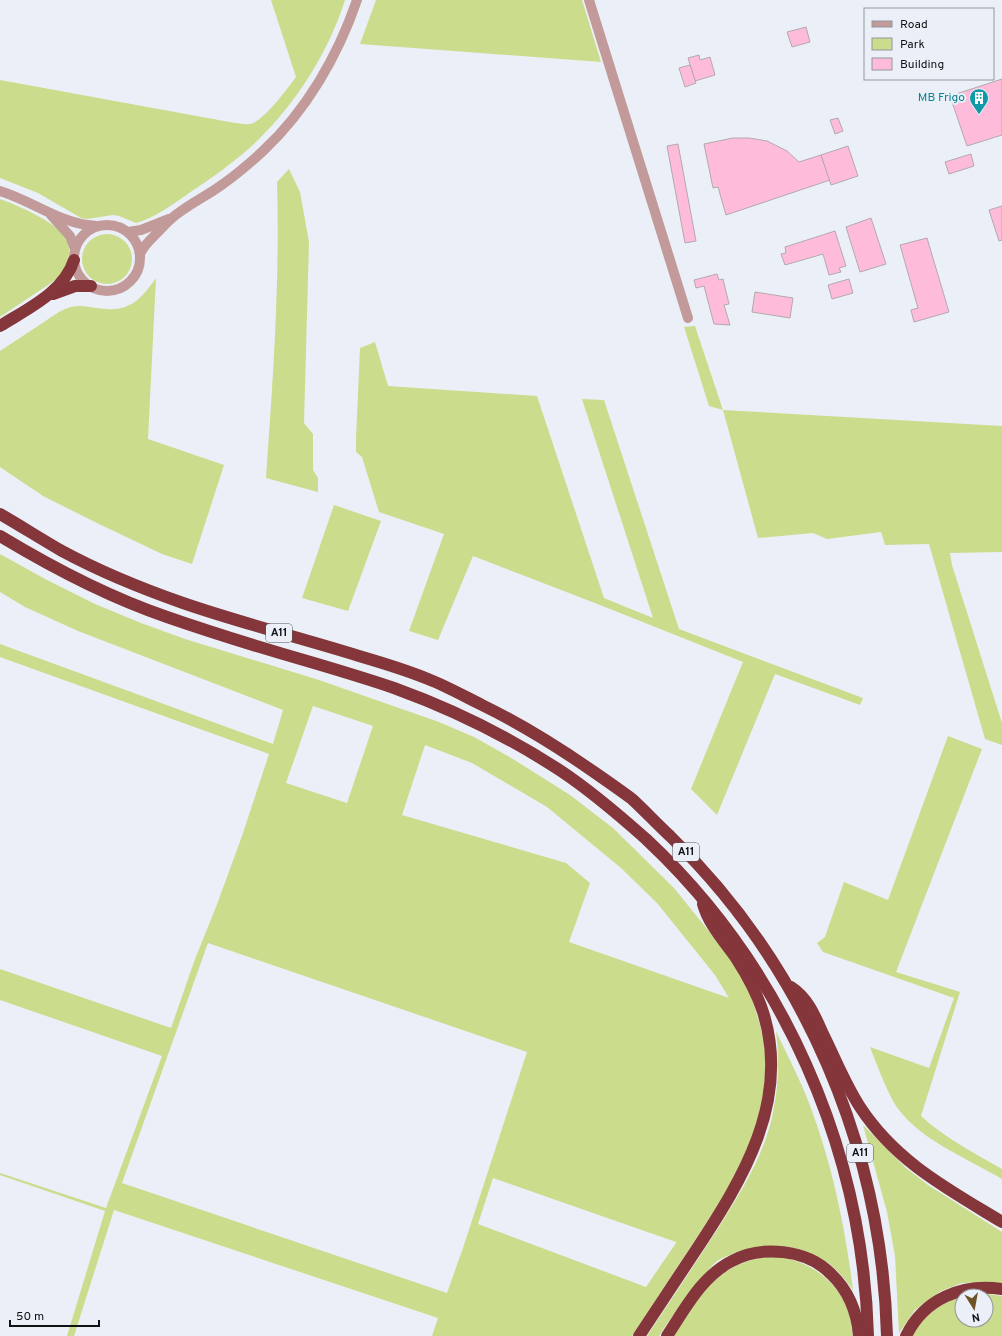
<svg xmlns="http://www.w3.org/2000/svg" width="1002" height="1336" viewBox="0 0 1002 1336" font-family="Overpass,sans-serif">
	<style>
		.green { fill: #cbdc8c; fill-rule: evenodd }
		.building { fill: #ffbcda; stroke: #b2a9ac }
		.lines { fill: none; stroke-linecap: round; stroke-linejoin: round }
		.minor { stroke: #c29a99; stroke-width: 10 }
		.motorway { stroke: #84363a; stroke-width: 12 }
		.labels { text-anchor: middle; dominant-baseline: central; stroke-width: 4; stroke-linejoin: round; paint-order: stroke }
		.shield { fill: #ebf0f8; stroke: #525458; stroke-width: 1 }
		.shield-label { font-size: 11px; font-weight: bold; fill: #101114 }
		.culture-label { font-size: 12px; fill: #0d838f; stroke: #ebf0f8; text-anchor: end }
	</style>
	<rect width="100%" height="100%" fill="#ebf0f8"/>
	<g class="green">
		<path d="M271,0h74c-17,53 -48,102 -88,141 -21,20 -44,36 -68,52 -14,10 -36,26 -53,30l-17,-7 -6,-1 -26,4 -6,-1 -43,-25 -38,-15v-98l235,43c5,0 11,2 15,1 14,-3 37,-35 46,-47z"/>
		<path d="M376,0h206l19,62 -241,-18z"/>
		<path d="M289,169l11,23 9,50 -5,181 9,11v36l5,8v14l-52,-14c7,-99 14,-197 11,-296z"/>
		<path d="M0,199c17,6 53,22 64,36 8,10 6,28 -2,38 -7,8 -17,14 -26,20 -12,8 -24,16 -36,24z"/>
		<circle cx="107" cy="259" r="25"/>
		<path d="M156,278l-8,161 76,26 -32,99 -30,-10 -65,-31 -54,-27 -43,-29v-116c14,-9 27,-18 41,-27 9,-6 19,-14 30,-17 13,-3 23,2 36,2 25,2 36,-13 49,-31z"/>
		<path d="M695,326l28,84 279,16v126l-52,1 2,12 50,158v22l-17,-6 -56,-195 -44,1 -4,-13 -54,7 -14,-6 -55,5 -35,-128 -14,-4 -25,-79z"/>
		<path d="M375,342l13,44 149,10 67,202 49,20 -71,-219 22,1 75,229 184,69 -3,7 -85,-31 -58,141 -26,-26 52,-127 -143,-57 -127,-49 -35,84 -29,-9 35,-97 -65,-22 -17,-55 -6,-5v-14l4,-90z"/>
		<path d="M334,505l47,16 -33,90 -46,-13z"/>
		<path d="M0,554l47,26 48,24 46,19 44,16 134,41 120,42 35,15 39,22 57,36 43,33 61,60 50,62 19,29 8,16 13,44 2,20 -1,28 -7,31 -6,22 -28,56 -92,140h-200l6,-18 -324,-108 -40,126h-7l38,-125 -105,-36v-2l106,35 56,-152 -162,-56v-31l171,59 24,-69 21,-52 26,-71 27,-82 -269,-97v-13l273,100 10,-34 -205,-79 -53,-24 -25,-15zM313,706l60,20 -26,77 -61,-20zM425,745l47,18 75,44 74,61 36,35 58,72 14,23 -160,-56 21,-59 -24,-20 -164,-48zM208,943l319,109 -64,196 -16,45 -325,-110zM493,1178l183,64v1l-30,44 -168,-63z"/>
		<path d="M948,736l34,13 -86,223 64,20 -39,124c24,22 53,37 81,53v10c-35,-21 -88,-41 -109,-78 -9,-17 -16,-36 -23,-54l59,21 25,-70 -131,-46 -6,-9 8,-6 19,-55 44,18z"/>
		<path d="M776,1031c11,24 24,48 33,72 23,60 36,123 44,187 -10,-13 -19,-25 -33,-32 -26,-15 -59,-15 -86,-5 -5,2 -12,5 -17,8 -10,9 -19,22 -28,33 -10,14 -21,27 -30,42h-12c24,-36 48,-72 72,-109 23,-37 48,-76 55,-120 5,-25 5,-51 2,-76z"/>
		<path d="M863,1125l43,43 22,17 74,47v52l-15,-2 -25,1 -21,8 -26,19 -16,23 -4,-77 -8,-44z"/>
		<path d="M768,1257c8,0 17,0 25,3 21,6 42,22 52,43 5,10 6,22 8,33h-179c26,-39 42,-73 94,-79z"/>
		<path d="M970,1294h18l14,2v40h-90c14,-23 25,-30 50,-40v24h24v-24h-23z"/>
	</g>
	<g class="building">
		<path d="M806,27l4,15 -18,5 -5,-15z"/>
		<path d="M699,55l1,5 10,-3 5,18 -20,6 -7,-23z"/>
		<path d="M690,65l6,18 -11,4 -6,-19z"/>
		<path d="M1002,79v56l-35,11 -17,-50z"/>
		<path d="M838,118l5,13 -8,3 -5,-14z"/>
		<path d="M733,138h16l18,3 20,10 12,11 22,-7 9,25 -104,35 -8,-28 -5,1 -9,-44z"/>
		<path d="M678,144l18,97 -11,2 -18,-97z"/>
		<path d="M848,146l10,30 -27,9 -10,-30z"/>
		<path d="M971,154l3,12 -25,8 -4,-12z"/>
		<path d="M1002,206v34l-3,1 -10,-31z"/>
		<path d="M871,218l15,46 -26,8 -14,-45z"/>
		<path d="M835,231l11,35 -7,2 2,4 -12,3 -6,-21 -38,11 -4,-11 5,-1 -1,-6z"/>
		<path d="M927,238l22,74 -35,10 -3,-12 7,-2 -18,-63z"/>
		<path d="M717,274l2,6 4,-1 6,25 -5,1 6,20 -16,-1 -10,-38 -8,2 -2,-8z"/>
		<path d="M849,279l4,14 -21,6 -4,-14z"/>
		<path d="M755,292l38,6 -3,20 -38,-6z"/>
	</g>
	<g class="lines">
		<g class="minor">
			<path d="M589,0l99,318"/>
			<path d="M0,191c33,10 62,34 97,35"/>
			<path d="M51,215l19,21 5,13"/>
			<circle cx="107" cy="258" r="33"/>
			<path d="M128,232l13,-2 28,-11"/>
			<path d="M140,254c4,-9 10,-14 17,-21 5,-5 10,-11 15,-15 15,-13 35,-22 51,-34 14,-10 27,-21 40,-33 43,-40 75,-95 94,-151"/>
		</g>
		<g class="motorway">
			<path d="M53,294l22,-8h16"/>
			<path d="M0,326c27,-17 64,-34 74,-66"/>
			<path d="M0,514c21,12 41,25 62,37 37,20 81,38 121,52 58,20 118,35 176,53 24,7 47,14 69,23 18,7 36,17 54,26 39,19 76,42 112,67 13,9 26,18 38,27 13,12 25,25 38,37 135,131 212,312 217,500"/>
			<path d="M0,536c53,32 108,61 167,81 49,17 98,32 147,46 27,8 54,16 80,25 58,21 115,49 167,83 30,20 58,44 85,68 137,128 217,310 222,497"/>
			<path d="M791,987c17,11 24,29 32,47 12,24 22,50 37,73 36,55 88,82 142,115"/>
			<path d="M639,1336c19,-29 38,-57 57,-86 47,-71 95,-150 67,-238 -6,-19 -16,-37 -27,-54 -12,-17 -27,-33 -33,-54"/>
			<path d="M667,1336c18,-27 35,-60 65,-75 29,-16 75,-12 99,13 18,17 26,38 28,62"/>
			<path d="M906,1336c18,-37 56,-53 96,-47"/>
		</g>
	</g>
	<defs>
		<g id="building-pin" transform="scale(1)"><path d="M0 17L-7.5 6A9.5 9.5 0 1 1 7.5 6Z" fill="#0f9aa8" stroke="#ebf0f8"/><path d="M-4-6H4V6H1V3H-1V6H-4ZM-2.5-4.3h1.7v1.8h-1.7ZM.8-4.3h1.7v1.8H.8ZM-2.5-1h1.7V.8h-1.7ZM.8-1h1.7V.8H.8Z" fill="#fff"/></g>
	</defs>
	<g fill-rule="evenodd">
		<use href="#building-pin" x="979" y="98"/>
	</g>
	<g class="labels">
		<g class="shield">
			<rect x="266" y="624" width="26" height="18" rx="3"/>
			<rect x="673" y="843" width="26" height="18" rx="3"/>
			<rect x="847" y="1144" width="26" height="18" rx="3"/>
		</g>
		<g class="shield-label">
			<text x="279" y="633">A11</text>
			<text x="686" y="852">A11</text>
			<text x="860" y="1153">A11</text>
		</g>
		<g class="culture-label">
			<text x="965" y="98">MB Frigo</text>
		</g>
	</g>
	<rect x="864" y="8" width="130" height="72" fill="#ebf0f8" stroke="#93979d"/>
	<rect x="872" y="21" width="20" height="6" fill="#c29a99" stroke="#93979d"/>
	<text x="900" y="28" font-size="12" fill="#101114">Road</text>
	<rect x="872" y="38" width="20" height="12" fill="#cbdc8c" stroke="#93979d"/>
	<text x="900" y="48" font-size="12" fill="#101114">Park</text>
	<rect x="872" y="58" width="20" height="12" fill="#ffbcda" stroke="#93979d"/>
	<text x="900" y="68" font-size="12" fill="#101114">Building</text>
	<g transform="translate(974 1308) rotate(169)"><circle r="19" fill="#ebf0f8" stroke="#93979d"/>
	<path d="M0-3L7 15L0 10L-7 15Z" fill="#6f5326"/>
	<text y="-6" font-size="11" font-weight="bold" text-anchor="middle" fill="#101114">N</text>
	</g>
	<path d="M10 1320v6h89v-6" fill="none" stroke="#101114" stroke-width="2"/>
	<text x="16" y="1320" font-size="12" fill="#101114" stroke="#ebf0f8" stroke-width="3" paint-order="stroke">50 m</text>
</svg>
